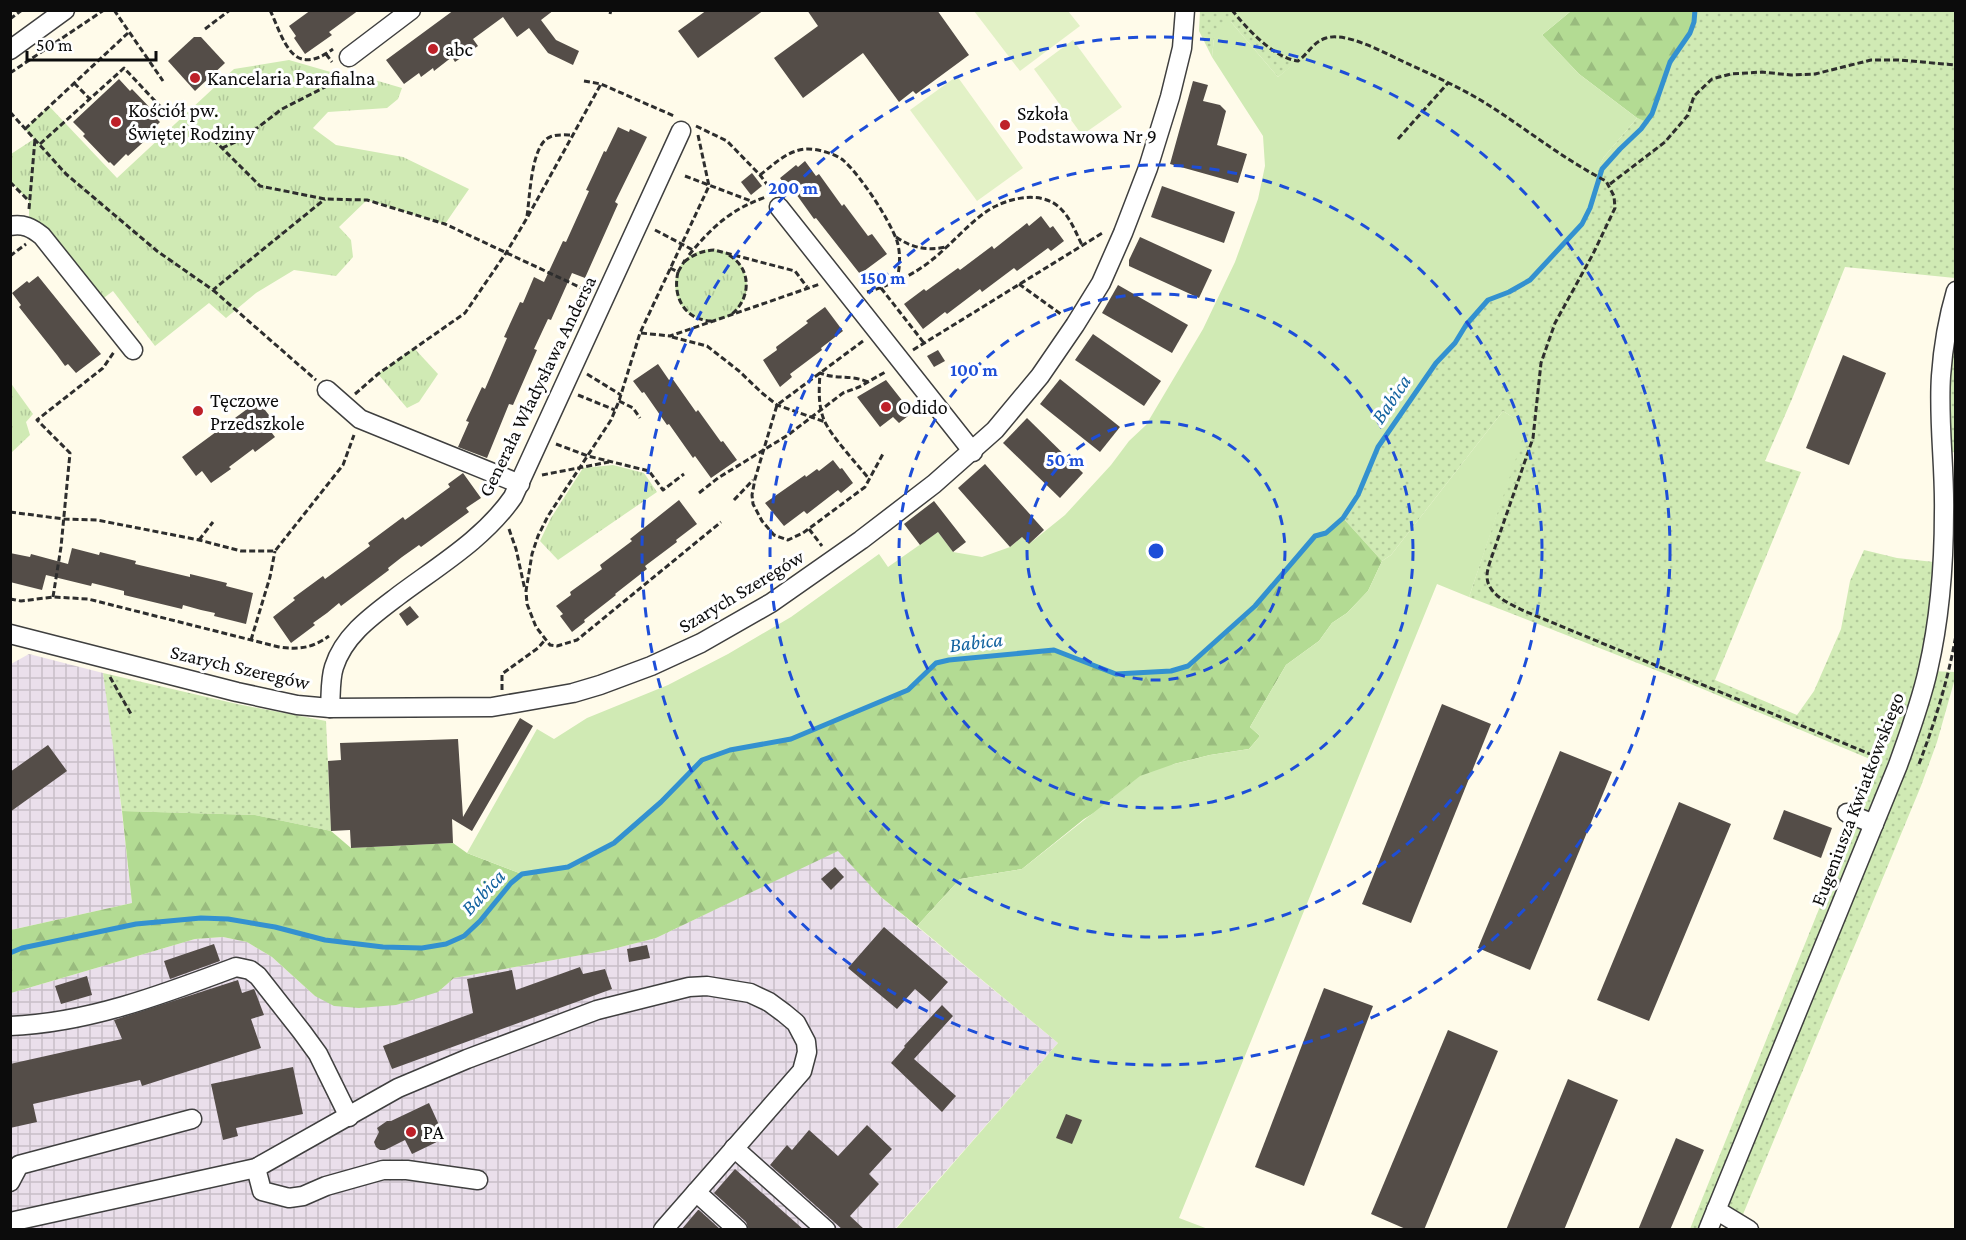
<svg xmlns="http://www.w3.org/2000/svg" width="1966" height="1240" viewBox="0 0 1966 1240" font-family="'Crimson Pro',serif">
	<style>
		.industrial { fill: url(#industrial-grid) }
		.grass { fill: url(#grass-dots) }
		.forest { fill: url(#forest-firs) }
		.park { fill: url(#park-tufts) }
		.garden { fill: #d0eab4 }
		.pitch { fill: #e2f1c6 }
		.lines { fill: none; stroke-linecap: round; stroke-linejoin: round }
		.stream { stroke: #3391d0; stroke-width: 5 }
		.building { fill: #544d48 }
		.minor-casing { stroke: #3f3f3f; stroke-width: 21 }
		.path { stroke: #2e2e2e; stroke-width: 3; stroke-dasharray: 6 3; stroke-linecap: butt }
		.minor { stroke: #fff; stroke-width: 18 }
		.ring { fill: none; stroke: #1d4ed8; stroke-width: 3; stroke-dasharray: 10 8 }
		.poi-dot { fill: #be2129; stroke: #fff; stroke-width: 2 }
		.labels { text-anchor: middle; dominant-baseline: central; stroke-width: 6; stroke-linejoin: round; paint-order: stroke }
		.poi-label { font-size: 20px; fill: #0c0c0c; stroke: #fff; text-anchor: start }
		.street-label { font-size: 20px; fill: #0c0c0c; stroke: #fff }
		.water-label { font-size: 21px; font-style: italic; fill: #13629f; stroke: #fff }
		.centre { fill: #1d4ed8; stroke: #fff; stroke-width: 3 }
		.ring-label { font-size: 18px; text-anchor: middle; font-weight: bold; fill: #1d4ed8; stroke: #fff; stroke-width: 6; stroke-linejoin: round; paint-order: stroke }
	</style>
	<defs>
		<pattern id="industrial-grid" width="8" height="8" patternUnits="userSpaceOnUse" patternTransform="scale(1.5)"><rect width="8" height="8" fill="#eadfeb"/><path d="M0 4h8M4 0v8" fill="none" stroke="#c8bec8"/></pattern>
		<pattern id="grass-dots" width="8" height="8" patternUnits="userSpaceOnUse" patternTransform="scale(1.5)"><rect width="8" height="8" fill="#d0eab4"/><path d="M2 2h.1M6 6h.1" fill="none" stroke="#b1c89a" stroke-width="1.8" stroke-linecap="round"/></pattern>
		<pattern id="forest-firs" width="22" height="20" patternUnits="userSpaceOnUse" patternTransform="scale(1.5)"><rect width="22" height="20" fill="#b3db93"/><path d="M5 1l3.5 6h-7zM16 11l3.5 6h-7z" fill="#99bb7e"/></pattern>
		<pattern id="park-tufts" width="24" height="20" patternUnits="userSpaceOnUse" patternTransform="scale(1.5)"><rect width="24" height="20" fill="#d0eab4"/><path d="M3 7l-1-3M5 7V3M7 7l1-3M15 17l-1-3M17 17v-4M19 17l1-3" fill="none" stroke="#b1c89a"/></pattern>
	</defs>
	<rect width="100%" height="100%" fill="#fffbea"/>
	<g class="industrial">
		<path d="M29,654l74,19 11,69 18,161 -121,27v-266z"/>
		<path d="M838,850l43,47 177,146 -163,186 -884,1v-237l184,-54 28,-2 24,5 25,15 43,39 123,-4 16,-14 155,-28 47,-12z"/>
	</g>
	<g class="grass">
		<path d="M1200,11h32c15,18 42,47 66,50l-20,16 -47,-55 -17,16 -2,19 -13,-26z"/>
		<path d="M1695,11h260v267l-110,-11 -53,132 -27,62 36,11 -86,208 82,35 17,-24 27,-62 9,-48 14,-31 33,8 46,5 -14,108 26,1 1,3 -19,67 -16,44 -182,438 -23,-14 -8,19h-18l158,-392 -5,-14 9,-21 12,-5 13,-35 -191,-80 -217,-85 57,-171 -23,-15 -112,144 -9,6 -39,-43 15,-23 20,-48 58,-84 19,-20 11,-18 22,-25 21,-8 21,-12 52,-56 16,-38 -4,-11 10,-18 33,-39 10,3c11,-17 15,-38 22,-57 9,-22 24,-26 26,-53z"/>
		<path d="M1955,291v161l-12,1z"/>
		<path d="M103,673l134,31 89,17 5,110 -76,-16 -133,-4z"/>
	</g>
	<g class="forest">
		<path d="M1571,11h124c-2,27 -17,31 -26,54 -7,18 -11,39 -22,57l-10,-4 -58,-44 -37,-39z"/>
		<path d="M1343,518l39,43 -14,30 -21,22 -15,10 -13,18 -33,24 -36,62 10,9 -11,13 -39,6 -36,9 -90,55 -62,50 -62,10 -43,47 -36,-29 -43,-46 -182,87 -47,12 -155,28 -16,14 -42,13 -37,3 -25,-2 -19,-10 -43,-39 -25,-15 -24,-5 -28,2 -184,54v-63l121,-27 -10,-92 133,4 76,16 20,17 102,-5 14,10 55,21 46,-7 46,-24 47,-41 41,-42 28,-10 61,-11 117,-49 28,-27 13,-3 105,-10 62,24 55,-3 116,-104 28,-31 11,-3z"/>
	</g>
	<g class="park">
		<path d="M289,60l52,15 37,6 24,7 -4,11 -11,9 -59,4 -15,16 23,17 67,12 66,32 -24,35 -78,-24 -28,27 12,13 2,17 -17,19 -42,-6 -38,23 -30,25 -17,-15 -54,43 -42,-55 -16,12 -68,-76v-26l-18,-19v-28l23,-15 -9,-10 24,-23 68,72 117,-109z"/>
		<circle cx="711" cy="285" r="36"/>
		<path d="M414,348l24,26 -19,28 -12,6 -29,-34z"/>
		<path d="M10,382l23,32 -7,8 4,13 -19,18z"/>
		<path d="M613,465l31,8 13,19 -99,68 -18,-19 11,-23 32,-50z"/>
	</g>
	<g class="garden">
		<path d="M1232,11h339l-29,24 37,39 58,44 -33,39 -9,17 3,3v8l-16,39 -52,56 -21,12 -21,8 -22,25 -11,18 -20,20 -57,84 -20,48 -15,23 -17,15 -11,4 -60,69 -67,60 -17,5 -55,3 -62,-24 -105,10 -13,3 -28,27 -117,49 -61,11 -28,10 -41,42 -47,41 -46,24 -46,7 -55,-21 70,-124 17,10 33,-21 81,-33 60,-31 63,-37 88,-63 9,13 50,-35 15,20 29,5 28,-10 12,-10 7,7 36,-29 46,-50 18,-24 17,-16 57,-96 32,-67 23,-63 7,-33 -2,-30 -51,-79 2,-19 5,-14 12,-2 47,55 19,-16c-25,-6 -48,-30 -65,-50z"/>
		<path d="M1503,411l24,15 -58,171 -32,-13 -258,634 29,11 -313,1 163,-187 -141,-117 43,-47 62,-10 118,-93 34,-12 36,-9 39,-6 11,-13 -10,-9 36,-62 33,-24 13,-18 15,-10 21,-22 14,-30 9,-6z"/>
	</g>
	<g class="pitch">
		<path d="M974,11h94l12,15 -60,45z"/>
		<path d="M1073,40l49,67 -40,28 -48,-66z"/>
		<path d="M957,76l66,92 -46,33 -67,-91z"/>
	</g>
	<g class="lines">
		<path class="stream" d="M10,953l12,-5 114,-24 65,-6 27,1 47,8 50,13 58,7 39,1 24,-4 18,-8 16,-15 31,-38 11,-9 46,-7 46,-24 47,-41 41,-42 28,-10 61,-11 117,-49 28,-27 13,-3 105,-10 62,24 55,-3 17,-5 67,-60 60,-70 11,-3 17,-15 15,-23 20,-48 58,-84 19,-20 11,-18 22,-25 21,-8 21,-12 52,-56 8,-16 12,-39 18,-20 21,-20 11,-15 18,-52 20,-29 4,-11 1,-12"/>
	</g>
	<g class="building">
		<path d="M311,10h48l-30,22 3,3 -27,19 -11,-16 2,-2 -7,-10z"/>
		<path d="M454,10h100l-13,10 15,20 23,11 -6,14 -25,-12 -19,-25 -12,9 -14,-20 -30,22 5,7 -23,16 -3,-5 -18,14 -1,-3 -12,9 -2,-4 -15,11 -18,-24z"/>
		<path d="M707,10h57l-66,48 -20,-27z"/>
		<path d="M807,10h130l32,45 -53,39 -3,-3 -14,11 -36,-49 -60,45 -29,-40 44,-32z"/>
		<path d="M194,37h7l24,26 -30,28 -27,-30z"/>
		<path d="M119,79l11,12 2,-2 24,25 -2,2 6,6 -12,12 2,2 -22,20 -2,-2 -12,12 -4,-4 -1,1 -26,-27 2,-2 -12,-12z"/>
		<path d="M1193,81l15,4 -5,16 17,4 6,6 -9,34 30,9 -9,29 -68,-19z"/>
		<path d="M618,127l11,5 1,-3 17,8 -32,65 3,2 -33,74 -13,-5 -21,47 -3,-1 -14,30 3,1 -24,55 -4,-1 -22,54 -29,-11 11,-25 -3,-1 16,-34 3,2 22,-51 -3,-1 16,-35 3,1 11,-26 10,5 19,-41 3,1 23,-51 -3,-1 8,-17 10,-22 2,1z"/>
		<path d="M805,161l11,15 3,-2 23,32 2,-2 24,32 4,-2 15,20 -27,20 -44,-56 -2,1 -23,-32 -3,2 -8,-11 16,-13 2,2z"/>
		<path d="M752,173l10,13 -11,9 -10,-13z"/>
		<path d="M1162,186l73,26 -11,31 -73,-26z"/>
		<path d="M1041,216l9,12 3,-2 11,15 -13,10 -3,-3 -31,23 -3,-3 -32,24 -2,-3 -33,25 -2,-2 -22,17 -19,-25 20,-15 2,2 32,-23 2,2 32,-24 2,3 33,-26 2,3z"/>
		<path d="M1140,237l72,33 -13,28 -70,-32v-6z"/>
		<path d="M38,276l63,78 -25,19 -8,-9 -3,2 -8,-11 -38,-48 2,-2 -9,-12 15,-12 2,2z"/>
		<path d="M1118,285l70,40 -16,28 -70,-40z"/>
		<path d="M825,307l18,24 -22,17 1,2 -32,24 2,3 -12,10 -17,-27 14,-10 -1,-3 32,-24 -2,-2z"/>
		<path d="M1093,334l68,47 -17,25 -69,-46z"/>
		<path d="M938,350l7,11 -11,6 -7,-11z"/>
		<path d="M1843,355l43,18 -37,92 -43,-17z"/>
		<path d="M658,364l11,16 3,-2 24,34 2,-2 23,32 2,-1 14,19 -26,18 -16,-22 -2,2 -24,-34 -2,1 -23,-33 -2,1 -9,-12z"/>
		<path d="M1060,379l60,48 -20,25 -60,-48z"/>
		<path d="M886,380l26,33 -13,10 -6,-6 -13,10 -23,-30z"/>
		<path d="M258,401l14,18 -7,5 10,13 -20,15 -2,-3 -24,18 2,2 -20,14 -9,-12 -6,5 -14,-19z"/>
		<path d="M1027,418l56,55 -23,25 -57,-55z"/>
		<path d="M833,460l7,9 2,-1 11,15 -12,10 -3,-3 -31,24 -3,-3 -20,15 -19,-23 40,-28 1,2 11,-8 2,2z"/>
		<path d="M985,464l59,66 -15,14 -7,-7 -12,10 -52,-59z"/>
		<path d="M463,473l18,25 -15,10 3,4 -48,35 -2,-2 -17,12 -14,11 1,2 -48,36 -2,-3 -12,10 -14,10 2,2 -24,18 -18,-26 22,-17 -2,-2 30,-22 2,3 45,-33 -2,-3 35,-26 2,3 45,-33 -2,-3z"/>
		<path d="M679,500l18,24 -21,16 1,2 -32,24 2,3 -32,25 1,1 -32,25 1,2 -13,10 -12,-16 3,-2 -7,-8 15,-11 -1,-3 32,-23 -2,-4 32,-24 -2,-2z"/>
		<path d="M934,501l32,41 -13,10 -15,-20 -18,13 -16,-21z"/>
		<path d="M72,548l27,7 1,-3 36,9 -1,3 55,13v-3l37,9 -1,3 27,7 -7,31 -32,-8 1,-3 -14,-3 -18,-5 -1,4 -58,-14v-4l-32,-8 -1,3 -45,-11 -4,15 -32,-8v-29l20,4 1,-3 37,10z"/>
		<path d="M410,606l9,11 -12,9 -8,-12z"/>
		<path d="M1442,704l49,20 -80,199 -49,-19z"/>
		<path d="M520,718l13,8 -61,105 -20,-12 1,24 -102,5 -1,-18 -19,1 -3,-70 13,-1 -1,-17 118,-4 5,78z"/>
		<path d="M48,745l19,26 -57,41v-40z"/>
		<path d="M1560,751l52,21 -82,198 -52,-22z"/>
		<path d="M1679,802l52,22 -82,197 -52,-21z"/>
		<path d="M1784,810l48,18 -11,30 -48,-19z"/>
		<path d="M835,867l9,10 -13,13 -10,-11z"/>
		<path d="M884,927l64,55 -18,20 -15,-13 -18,20 -49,-41z"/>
		<path d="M214,944l6,17 -50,18 -6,-18z"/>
		<path d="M647,945l3,13 -21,4 -2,-13z"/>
		<path d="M580,967l3,7 22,-5 7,20 -220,80 -9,-23 90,-33 -6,-34 45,-9 4,20z"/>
		<path d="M87,976l5,19 -31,9 -6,-18z"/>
		<path d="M238,980l4,13 12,-4 1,2 9,24 -13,4 10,29 -119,38 -2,-6 -107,24 4,18 -27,6v-64l112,-25 -8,-19z"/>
		<path d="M1324,988l49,18 -69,180 -49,-19z"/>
		<path d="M942,1005l11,11 -39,43 42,37 -14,16 -51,-49 14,-16 -1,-1z"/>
		<path d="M1448,1030l50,21 -74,179h-16l-37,-16z"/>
		<path d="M293,1067l10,47 -67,14 2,8 -15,4 -12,-56z"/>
		<path d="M1568,1079l50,21 -54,130h-58z"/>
		<path d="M429,1103l16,35 -33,16 -7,-14 -20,10h-5l-4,-3 -2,-5 5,-10 -2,-4 10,-7h4z"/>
		<path d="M1066,1114l16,6 -10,24 -16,-6z"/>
		<path d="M867,1125l25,24 -23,25 10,10 -29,32 15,14h-22l-73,-65 17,-20 5,5 17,-20 29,26z"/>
		<path d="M1676,1138l28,12 -34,80h-32z"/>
		<path d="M735,1169l69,61h-55l-3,-8 -32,-29z"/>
		<path d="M698,1210h1l22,20h-40z"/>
	</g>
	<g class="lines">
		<g class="minor-casing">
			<g id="minor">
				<path d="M10,50l55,-40"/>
				<path d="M349,57l62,-47"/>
				<path d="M779,207l194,245"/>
				<path d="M10,226c13,-3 22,2 32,10l91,114"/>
				<path d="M327,390l33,29 160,65"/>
				<path d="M10,634l227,58 60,13 33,3 162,-1 41,-7 40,-7 27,-8 51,-19 50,-23 70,-40 90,-63 73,-56 61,-54 45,-54 35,-51 26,-42 22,-50 25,-65 22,-71 12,-49 3,-38"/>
				<path d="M330,708c1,-13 0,-29 4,-41 10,-32 39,-52 64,-71 40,-30 86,-57 115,-99l168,-366"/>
				<path d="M1847,813l27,11"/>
				<path d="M10,1026c78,-3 154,-32 226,-59l14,3 8,6 44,56 16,22 31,63"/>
				<path d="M734,1148l92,82"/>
				<path d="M256,1168l6,23 27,7 14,-2 23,-10 57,-16h24l71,10"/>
				<path d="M10,1182l9,-17 173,-46"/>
				<path d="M696,1192l42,38"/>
				<path d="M1716,1210l33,20"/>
				<path d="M10,1222l246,-54 142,-80 69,-29 130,-49 92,-23 18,-1 43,7 19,9 15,11 12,10 10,19 1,10 -5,19 -139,159"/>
				<path d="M1708,1230l190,-465c11,-31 23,-63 30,-95 12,-52 16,-105 16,-158 1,-45 -6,-91 -3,-136 2,-29 7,-58 15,-85"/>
			</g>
		</g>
		<g class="path">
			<path d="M114,10l49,71"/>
			<path d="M270,10c14,30 22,69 63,39"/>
			<path d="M1232,10c15,19 42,48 66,51 10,-7 15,-19 28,-23 20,-6 55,13 74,22 30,14 62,28 90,46 39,25 75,54 116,75l8,15 1,12 -22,46 -38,69 -14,40 -8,75 -41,118c-2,6 -5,14 -5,20 0,18 21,27 35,34l360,149"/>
			<path d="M610,14l1,-4"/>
			<path d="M10,19l12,-9"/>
			<path d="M205,29l25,-19"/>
			<path d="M326,54l6,8"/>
			<path d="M10,73l94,-63"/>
			<path d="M584,81l17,3 73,32"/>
			<path d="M74,83l16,16"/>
			<path d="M10,112l56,62 91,77 56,39 112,-91"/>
			<path d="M696,126l31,15 33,34 12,16"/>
			<path d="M25,129l103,-96"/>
			<path d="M207,133l53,53 65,13 42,1 78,24 145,68"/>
			<path d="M698,135l11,51 -69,147 -21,68 -8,19 -63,96 -10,20 -6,18 -6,37 1,13 9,23 14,18 7,1 20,-6 144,-118"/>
			<path d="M1398,139l50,-56"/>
			<path d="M40,144l84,-76 47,50 12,-11"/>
			<path d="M222,148l22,-10 38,-29 45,-23 14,-11 -2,-2"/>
			<path d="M760,175c14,-11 29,-26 48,-26 11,0 27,5 35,11 18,16 46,59 54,81 4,13 3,29 -1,41"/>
			<path d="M685,176l66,25"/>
			<path d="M10,182l19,19"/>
			<path d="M1610,184l55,-42 23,-27 6,-19 18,-17 19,-5 31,-2 29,3 24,-1 56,-14h28l57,5"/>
			<path d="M29,209l6,-70"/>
			<path d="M527,216c3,-19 4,-72 23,-79 7,-3 16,-2 23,-2"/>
			<path d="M655,230l38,20"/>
			<path d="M896,237c16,11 31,14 50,10"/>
			<path d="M689,255c23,-28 42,-46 77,-58"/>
			<path d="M729,255c23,14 22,43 3,59"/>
			<path d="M10,256l16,-12"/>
			<path d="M684,262c10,-8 18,-11 30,-12l81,21 12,16"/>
			<path d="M670,268l8,4 7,-12"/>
			<path d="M678,272c-6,25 7,50 37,49"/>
			<path d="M1019,284l43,31"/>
			<path d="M881,288l43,55"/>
			<path d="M213,290l103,90"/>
			<path d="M867,292c24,-7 47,-17 66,-33 19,-15 43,-44 63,-53 20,-10 49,-14 65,3 10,10 15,24 21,36"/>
			<path d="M641,333l29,3 150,-52"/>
			<path d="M672,337l35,9 32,25 23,22 15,12 48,17"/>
			<path d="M863,341l-86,64 -22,74 -3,16 1,9 9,17 12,14 14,5 15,-7 62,-46 19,-35"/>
			<path d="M913,350l191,-118"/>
			<path d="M587,374l34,21"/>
			<path d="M868,382c-19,-8 -31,-2 -48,-9 -1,16 -2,32 4,47 6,15 34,45 45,59"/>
			<path d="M355,394l23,-20 87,-61 41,-60 21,-35 74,-134"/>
			<path d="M578,395l37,15"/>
			<path d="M619,401l14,7 7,10"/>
			<path d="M556,444l32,12 61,15 14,19 21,-16"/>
			<path d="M542,475l67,-13"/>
			<path d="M699,493l19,-15 70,-43 55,-42 16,-6 28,-16"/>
			<path d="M734,500l19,-20"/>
			<path d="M10,512l54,7 33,1 102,20 42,11h34l68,-86 11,-30"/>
			<path d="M509,529l7,20 9,41"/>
			<path d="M809,529l13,17"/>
			<path d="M199,540l14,-18"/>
			<path d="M53,597l8,-50 9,-94 -33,-33 66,-52 11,-16"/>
			<path d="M10,599l11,2 32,-4 35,2 191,48c20,3 33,1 50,-11"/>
			<path d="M251,640l19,-63 5,-26"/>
			<path d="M110,677l21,37"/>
			<path d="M502,690v-16l36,-26 7,-8"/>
			<path d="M1919,764c16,-42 29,-84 37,-129"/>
		</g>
		<use href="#minor" class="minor"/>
	</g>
	<g class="ring">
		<circle cx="1156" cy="551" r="129"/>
		<circle cx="1156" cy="551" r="257"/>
		<circle cx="1156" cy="551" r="386"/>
		<circle cx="1156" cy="551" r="514"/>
	</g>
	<g class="poi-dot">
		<circle cx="433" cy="49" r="6"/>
		<circle cx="195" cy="78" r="6"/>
		<circle cx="116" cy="122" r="6"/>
		<circle cx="1005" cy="125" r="6"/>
		<circle cx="886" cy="407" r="6"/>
		<circle cx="198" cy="411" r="6"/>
		<circle cx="411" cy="1132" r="6"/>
	</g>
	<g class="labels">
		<g class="poi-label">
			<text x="445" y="49">abc</text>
			<text x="207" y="78">Kancelaria Parafialna</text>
			<text x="128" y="110">Kościół pw.<tspan x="128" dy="23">Świętej Rodziny</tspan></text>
			<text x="1017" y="113">Szkoła<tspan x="1017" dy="23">Podstawowa Nr 9</tspan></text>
			<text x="210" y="400">Tęczowe<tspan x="210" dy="23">Przedszkole</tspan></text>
			<text x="898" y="407">Odido</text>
			<text x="423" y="1132">PA</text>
		</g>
		<g class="street-label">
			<text transform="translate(537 386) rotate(-64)">Generała Władysława Andersa</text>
			<text transform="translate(741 591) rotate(-31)">Szarych Szeregów</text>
			<text transform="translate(240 667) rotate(13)">Szarych Szeregów</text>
			<text transform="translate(1857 799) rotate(-69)">Eugeniusza Kwiatkowskiego</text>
		</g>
		<g class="water-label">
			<text transform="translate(1391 399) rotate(-56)">Babica</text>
			<text transform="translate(976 642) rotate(-7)">Babica</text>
			<text transform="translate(483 892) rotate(-47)">Babica</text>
		</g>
	</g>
	<circle cx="1156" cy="551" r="9" class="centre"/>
	<g class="ring-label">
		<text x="793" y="194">200 m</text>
		<text x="883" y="284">150 m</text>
		<text x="974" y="376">100 m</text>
		<text x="1065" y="466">50 m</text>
	</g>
	<rect width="1966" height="1240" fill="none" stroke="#0c0c0c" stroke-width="24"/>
	<path d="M27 51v9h129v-9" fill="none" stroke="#0c0c0c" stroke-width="3"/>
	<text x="36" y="51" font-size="18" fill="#0c0c0c" stroke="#ffffff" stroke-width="4.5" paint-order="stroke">50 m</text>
</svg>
